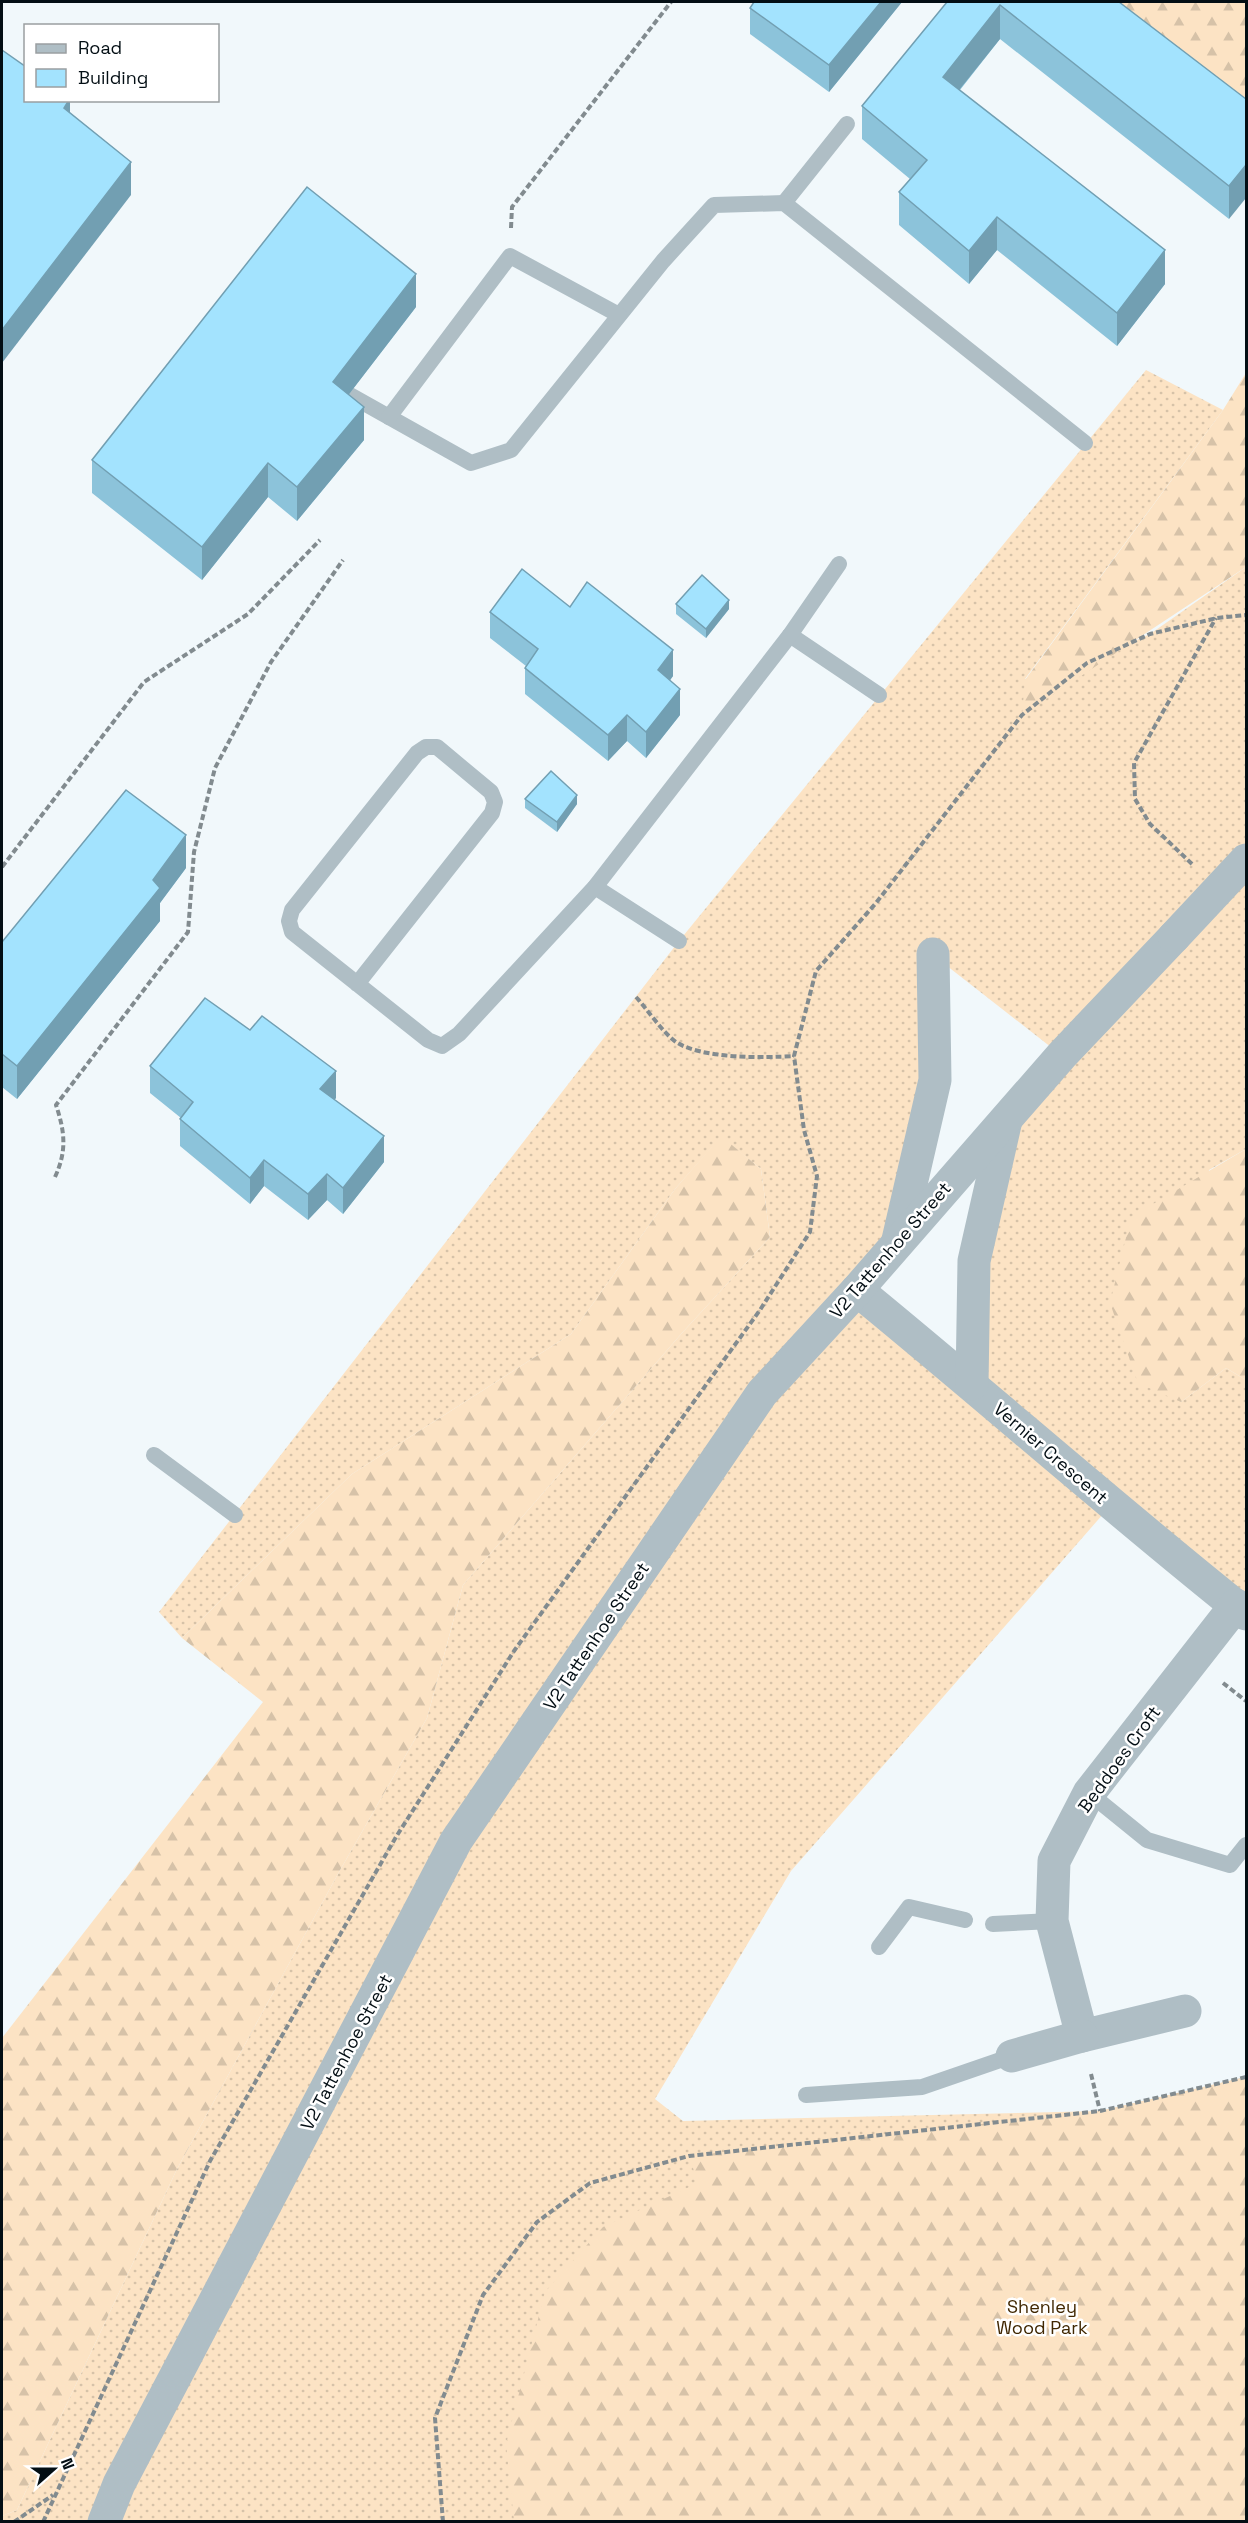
<svg xmlns="http://www.w3.org/2000/svg" width="1248" height="2523" viewBox="0 0 1248 2523" font-family="'Space Grotesk',sans-serif">
	<style>
		.grass { fill: url(#grass-dots); fill-rule: evenodd }
		.forest { fill: url(#forest-firs) }
		.lines { fill: none; stroke-linecap: round; stroke-linejoin: round }
		.path { stroke: #828b8f; stroke-width: 4; stroke-dasharray: 6 3; stroke-linecap: butt }
		.service { stroke: #afbec5; stroke-width: 16 }
		.minor { stroke: #afbec5; stroke-width: 33 }
		.tertiary { stroke: #afbec5; stroke-width: 33 }
		.tertiary-bridge { stroke: #afbec5; stroke-width: 33 }
		.wall { fill: #8cc3da }
		.shaded-wall { fill: #729fb2 }
		.building { fill: #a3e3fe; stroke: #729fb2; stroke-width: 1.5 }
		.labels { text-anchor: middle; dominant-baseline: central; stroke-width: 5; stroke-linejoin: round; paint-order: stroke }
		.street-label { font-size: 18px; fill: #030e14; stroke: #fff }
		.park-label { font-size: 18px; fill: #402702; stroke: #fff }
	</style>
	<defs>
		<pattern id="grass-dots" width="8" height="8" patternUnits="userSpaceOnUse" patternTransform="scale(1.5)"><rect width="8" height="8" fill="#fce3c4"/><path d="M2 2h.1M6 6h.1" fill="none" stroke="#d6c2a8" stroke-width="1.8" stroke-linecap="round"/></pattern>
		<pattern id="forest-firs" width="22" height="20" patternUnits="userSpaceOnUse" patternTransform="scale(1.5)"><rect width="22" height="20" fill="#fce3c4"/><path d="M5 1l3.5 6h-7zM16 11l3.5 6h-7z" fill="#d6c2a8"/></pattern>
	</defs>
	<rect width="100%" height="100%" fill="#f1f8fb"/>
	<path class="grass" d="M1146,370l77,40 -198,269 62,-16 63,-29 96,-67v582l-37,21 -28,232 45,-34 20,12v234l-135,-109 -320,366 -136,228 28,22 417,-10 146,-34v444l-1244,1v-6l15,-6 160,-341 162,-297 88,-154 36,-133 219,-252 88,-96 -9,-68 -40,-32 -46,52 -104,145 -219,140 -170,164 -23,-26 520,-671zM933,955l128,100 -55,63 -35,265 -114,-93 41,-50 37,-160z"/>
	<g class="forest">
		<path d="M1090,2h156v130z"/>
		<path d="M1246,373v194l-224,148 3,-35 198,-270z"/>
		<path d="M721,1136l40,33 9,68 -88,96 -219,252 -36,133 -88,154 -162,297 -160,341 -15,6v-478l261,-336 -81,-64 170,-164 219,-140 104,-145z"/>
		<path d="M1246,1149v231l-20,-12 -45,34 -43,-19 -28,-80 21,-86z"/>
		<path d="M1246,2077v444h-732l-8,-77 39,-152 58,-65 95,-44 -9,-27 411,-45z"/>
	</g>
	<g class="lines">
		<g class="path">
			<path d="M511,228l1,-21 159,-205"/>
			<path d="M1192,864l-42,-40 -15,-25 -1,-36 82,-145"/>
			<path d="M2,867l142,-185 104,-68 72,-74"/>
			<path d="M636,997c11,12 27,36 40,45 26,17 88,16 118,14"/>
			<path d="M55,1177c12,-26 10,-45 1,-72l132,-173 6,-80 21,-84 56,-106 72,-102"/>
			<path d="M1223,1683l23,18"/>
			<path d="M1091,2074l9,37"/>
			<path d="M14,2522l39,-27"/>
			<path d="M43,2522l167,-361 186,-324 118,-186 246,-341 50,-78 7,-56 -13,-46 -10,-74 22,-85 60,-68 146,-188 65,-52 63,-29 67,-16 29,-3"/>
			<path d="M443,2522l-8,-104 48,-123 54,-73 53,-39 99,-27 411,-45 146,-34"/>
		</g>
		<g class="service">
			<path d="M784,203l63,-79"/>
			<path d="M348,394l123,69 40,-13 152,-189 51,-56 70,-2 301,240"/>
			<path d="M389,417l121,-161 109,59"/>
			<path d="M790,635l89,60"/>
			<path d="M595,887l84,54"/>
			<path d="M357,984l135,-171 3,-11 -4,-10 -54,-45h-11l-9,6 -125,157 -3,11 3,11 136,108 14,6 17,-12 136,-147 195,-252 49,-71"/>
			<path d="M154,1455l81,60"/>
			<path d="M1089,1793l58,47 83,25 16,-20"/>
			<path d="M993,1924l59,-3"/>
			<path d="M879,1947l30,-40 56,13"/>
			<path d="M806,2095l116,-8 90,-31"/>
		</g>
		<g class="minor">
			<path d="M898,1240l37,-160 -2,-126"/>
			<path d="M857,1290c131,107 257,219 389,324"/>
			<path d="M1185,2011l-103,25 -30,-115 2,-60 35,-68 147,-188"/>
			<path d="M1012,2056l70,-20"/>
		</g>
		<g class="tertiary">
			<path d="M972,1384l2,-123 32,-141"/>
			<path d="M104,2522l15,-38 337,-643 306,-448 95,-103 205,-235 112,-118"/>
		</g>
		<path class="tertiary-bridge" d="M1174,937l72,-77"/>
	</g>
	<g class="wall">
		<path d="M754,2h148l-73,90 -79,-58v-26z"/>
		<path d="M947,2h172l127,97 -17,120 -229,-180 -40,51 205,194 -48,62 -120,-96 -28,34 -70,-59v-33l11,-13 -48,-40v-33z"/>
		<path d="M416,307l-67,87 15,46 -67,81 -29,-24 -66,83 -110,-87v-33z"/>
		<path d="M676,604l53,5 -23,29 -30,-24z"/>
		<path d="M570,607l103,69 -3,4 10,35 -34,43 -19,-17 -19,20 -83,-67v-26l1,-2 -36,-28v-26z"/>
		<path d="M525,799l52,5 -20,28 -32,-24z"/>
		<path d="M186,868l-26,35v18l-143,178 -15,-12v-145z"/>
		<path d="M150,1066l186,32 -2,2 50,62 -41,52 -16,-14 -19,20 -44,-34 -14,18 -70,-58v-27l1,-1 -31,-25z"/>
	</g>
	<g class="shaded-wall">
		<path d="M881,2h21l-73,90v-27z"/>
		<path d="M1000,5v34l-57,71v-33z"/>
		<path d="M69,100h1v32l-6,-24z"/>
		<path d="M131,162v33l-129,168v-33z"/>
		<path d="M1246,165v33l-17,21v-33z"/>
		<path d="M997,217v33l-28,34v-33z"/>
		<path d="M1165,250v34l-48,62v-33z"/>
		<path d="M416,274v33l-83,108v-33z"/>
		<path d="M364,407v33l-67,81v-34z"/>
		<path d="M268,463v34l-66,83v-33z"/>
		<path d="M729,600v9l-23,29v-9z"/>
		<path d="M673,650v26l-15,21v-27z"/>
		<path d="M680,689v26l-34,43v-26z"/>
		<path d="M627,715v26l-19,20v-26z"/>
		<path d="M577,795v9l-20,28v-10z"/>
		<path d="M186,835v33l-26,35v18l-143,178v-33z"/>
		<path d="M336,1071v27l-16,18v-27z"/>
		<path d="M384,1136v26l-41,52v-26z"/>
		<path d="M264,1160v26l-14,18v-26z"/>
		<path d="M327,1174v26l-19,20v-26z"/>
	</g>
	<g class="building">
		<path d="M754,2h127l-52,63 -79,-57z"/>
		<path d="M947,2h172l127,97v66l-17,21 -229,-181 -57,72 222,173 -48,63 -120,-96 -28,34 -70,-59 28,-32 -65,-54z"/>
		<path d="M2,50l24,17v33h43l-5,8 67,54 -129,168z"/>
		<path d="M307,187l109,87 -83,108 31,25 -67,80 -29,-24 -66,84 -110,-87z"/>
		<path d="M522,569l48,38 17,-25 86,68 -15,20 22,19 -34,43 -19,-17 -19,20 -83,-67 13,-19 -48,-37z"/>
		<path d="M702,575l27,25 -23,29 -30,-25z"/>
		<path d="M551,771l26,24 -20,27 -32,-23z"/>
		<path d="M126,790l60,45 -33,45 7,8 -143,178 -15,-12v-112z"/>
		<path d="M205,998l45,32 12,-14 74,55 -16,18 64,47 -41,52 -16,-14 -19,20 -44,-34 -14,18 -70,-59 13,-17 -43,-36z"/>
	</g>
	<g class="labels">
		<g class="street-label">
			<text transform="translate(890 1250) rotate(-49)">V2 Tattenhoe Street</text>
			<text transform="translate(1051 1453) rotate(41)">Vernier Crescent</text>
			<text transform="translate(596 1636) rotate(-56)">V2 Tattenhoe Street</text>
			<text transform="translate(1119 1759) rotate(-54)">Beddoes Croft</text>
			<text transform="translate(346 2052) rotate(-62)">V2 Tattenhoe Street</text>
		</g>
		<g class="park-label">
			<text x="1042" y="2306">Shenley<tspan x="1042" dy="21">Wood Park</tspan></text>
		</g>
	</g>
	<rect width="1248" height="2523" fill="none" stroke="#030e14" stroke-width="6"/>
	<rect x="24" y="24" width="195" height="78" fill="#ffffff" stroke="#9a9fa1" stroke-width="1.5"/>
	<rect x="36" y="44" width="30" height="9" fill="#afbec5" stroke="#9a9fa1" stroke-width="1.5"/>
	<text x="78" y="54" font-size="18" fill="#030e14">Road</text>
	<rect x="36" y="69" width="30" height="18" fill="#a3e3fe" stroke="#9a9fa1" stroke-width="1.5"/>
	<text x="78" y="84" font-size="18" fill="#030e14">Building</text>
	<g transform="translate(54 2469) rotate(69)" stroke="#ffffff" stroke-width="4.5" paint-order="stroke">
	<path d="M0-4.5L10 22L0 15L-10 22Z" fill="#030e14"/>
	<text y="-9" font-size="16" font-weight="bold" text-anchor="middle" fill="#030e14">N</text>
	</g>
</svg>
